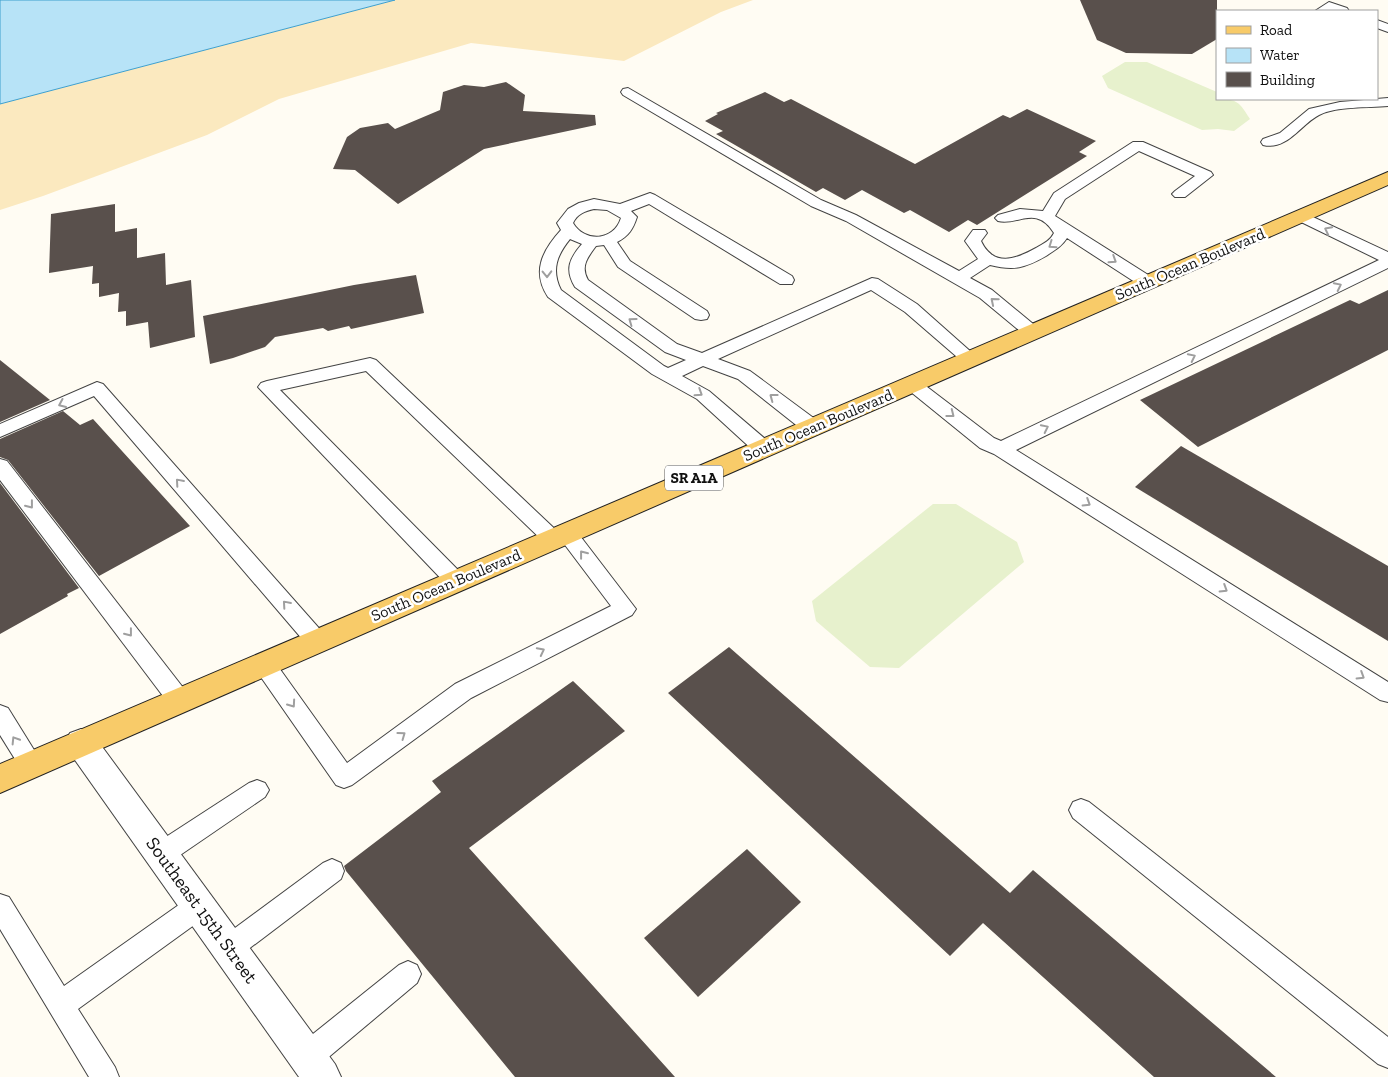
<svg xmlns="http://www.w3.org/2000/svg" width="1388" height="1077" viewBox="0 0 1388 1077" font-family="'Zilla Slab',serif">
	<style>
		.sand { fill: #fbe9bf }
		.pitch { fill: #e7f1cd }
		.water { fill: #b7e3f7; stroke: #3d9fce }
		.building { fill: #59504c }
		.lines { fill: none; stroke-linecap: round; stroke-linejoin: round }
		.lane-casing { stroke: #434343; stroke-width: 2 }
		.street-casing { stroke: #434343; stroke-width: 2 }
		.primary-casing { stroke: #212121; stroke-width: 2 }
		.lane { fill: #fff; fill-rule: evenodd }
		.street { fill: #fff; fill-rule: evenodd }
		.primary { fill: #f8cb69; fill-rule: evenodd }
		.oneway { stroke: #9f9f9f }
		.labels { text-anchor: middle; dominant-baseline: central; stroke-width: 5; stroke-linejoin: round; paint-order: stroke }
		.shield { fill: #fff; stroke: #585858; stroke-width: 1 }
		.shield-label { font-size: 15px; font-weight: bold; fill: #101010 }
		.street-label { font-size: 16px; fill: #101010; stroke: #fff }
		.near-street-label { font-size: 19px; fill: #101010; stroke: #fff }
	</style>
	<rect width="100%" height="100%" fill="#fffcf3"/>
	<path class="sand" d="M395,0h358l-32,12 -97,49 -153,-18 -192,56 -72,36 -164,61 -43,14v-106z"/>
	<g class="pitch">
		<path d="M1125,62h22l70,30v7c21,0 22,3 33,20l-16,12 -16,-2 -16,1 -94,-42 -6,-12z"/>
		<path d="M933,504h23l61,38 7,20 -125,106 -29,-1 -54,-46 -4,-20z"/>
	</g>
	<path class="water" d="M0,0h395l-395,104z"/>
	<g class="building">
		<path d="M1080,0h137v39l-25,15 -66,-1 -29,-13z"/>
		<path d="M506,82l19,13 -2,16 72,4 1,10 -112,24 -86,55 -43,-34 -22,-1 14,-32 13,-9 28,-5 7,6 45,-19 3,-18 21,-7 20,2z"/>
		<path d="M765,92l19,10 7,-3 124,65 88,-49 7,3 17,-9 69,32 -17,11 8,4 -110,69 -9,-5 -19,12 -39,-22 -6,3 -42,-23 -17,10 -22,-12 -7,4 -100,-58 7,-3 -18,-10 13,-7 -2,-1z"/>
		<path d="M115,204v28l22,-4v30l28,-5 1,32 25,-5 4,57 -45,11 -2,-26 -22,4v-15l-8,1 1,-19 -20,4v-14l-7,1 1,-18 -44,7 2,-59z"/>
		<path d="M416,275l8,38 -73,16 -2,-3 -21,5 -5,-3 -48,9 -10,10 -32,11 -23,6 -7,-48 151,-31z"/>
		<path d="M1388,290v60l-190,97 -58,-47 210,-100 9,4z"/>
		<path d="M0,360l50,40 -50,22z"/>
		<path d="M63,411l17,14 13,-6 97,107 -91,50 -91,-116 -8,-3v-18z"/>
		<path d="M1181,446l207,120v75l-253,-154z"/>
		<path d="M0,483l79,105 -12,6 1,2 -68,38z"/>
		<path d="M729,647l281,246 23,-23 243,207h-122l-171,-154 -33,33 -282,-263z"/>
		<path d="M573,681l52,50 -156,117 206,229h-160l-169,-206 -2,-5 97,-74 -9,-11z"/>
		<path d="M747,849l54,53 -103,95 -54,-59z"/>
	</g>
	<g class="lines">
		<g class="lane-casing">
			<g id="lane">
				<path d="M1329,2l18,6 2,3h-34z"/>
				<path d="M1377,20l11,4v8l-11,-4z"/>
				<path d="M628,88l193,112 35,15 103,56 19,-12 -13,-18 8,-11h12l2,3 -6,8c13,27 35,18 55,7 7,-4 14,-7 18,-15 -18,-29 -36,-7 -56,-12l-3,-3 3,-3 22,-6 23,2 11,-18 79,-51h10l68,30 2,3 -28,22h-10l-3,-3 3,-3 20,-15 -56,-25 -74,48 -10,17 98,62 2,4 -2,4h-12l-74,-48c-5,8 -12,12 -21,18 -21,12 -32,15 -56,9l-20,13 22,12 46,38 3,4 -3,4 -6,1 -6,-1 -46,-38 -134,-77 -35,-15 -188,-111 -2,-3 2,-3z"/>
				<path d="M1388,98v8c-20,2 -51,0 -69,9 -18,9 -32,36 -56,30l-2,-3 2,-3 17,-6 29,-24 31,-7z"/>
				<path d="M650,193l5,2 137,81 2,4 -2,4h-12l-131,-80 -18,7 6,6c-4,12 -8,19 -20,25l13,19 77,50 2,4 -2,4 -6,1 -6,-1 -77,-52 -14,-22 -8,1c-8,11 -16,20 -8,34l89,64 25,9 170,-75 6,1 39,25 62,55 -3,4 -6,2 -6,-2 -59,-51 -34,-22 -153,69 32,12 69,51 2,5 -2,5 -7,1 -7,-1 -67,-53 -35,-13 -21,10 27,15 61,52 2,5 -2,5 -7,2 -7,-2 -59,-54 -45,-25 -104,-77c-17,-26 -5,-47 13,-67l-4,-7 11,-14 11,-6 15,-4 26,5zM594,209l13,1 14,8c-7,23 -36,25 -48,5 4,-9 12,-12 21,-14zM570,239l12,5c-12,14 -18,25 -7,43l90,65 21,8 -18,8 -4,-2 -103,-76c-10,-20 -4,-35 9,-51z"/>
				<path d="M1300,211l88,41v16l-372,182 372,232v20l-8,-2 -386,-246 -14,-6 -74,-60 -3,-4 3,-4 6,-2 6,2 76,58 7,3 378,-181 -84,-41 -3,-3 3,-3z"/>
				<path d="M370,358l6,2 182,172 2,-4 7,-2 7,2 62,81 -4,6 -161,83 -119,87 -8,3 -8,-3 -80,-115 -3,-6 3,-6 8,-3 8,3 75,105 108,-79 156,-78 -49,-65 -2,3 -7,3 -7,-3 -180,-173 -86,19 183,185 3,6 -3,6 -7,2 -7,-2 -191,-200 3,-4 6,-2z"/>
				<path d="M97,382l6,2 222,251 3,6 -3,6 -8,3 -8,-3 -215,-251 -94,41v-13z"/>
				<path d="M0,459l7,2 181,233 3,7 -3,7 -8,2 -8,-2 -172,-228z"/>
				<path d="M0,705l8,3 31,50 4,7 -4,7 -8,3 -8,-3 -23,-37z"/>
				<path d="M257,780l8,3 4,7 -4,7 -95,65 -9,3 -9,-3 -3,-8 3,-8 97,-63z"/>
				<path d="M1081,799l8,3 299,235v31l-10,-4 -305,-246 -4,-8 4,-8z"/>
				<path d="M332,859l9,4 3,8 -3,8 -103,78 -9,4 -9,-4 -4,-9 4,-9 103,-76z"/>
				<path d="M0,894l9,3 55,89 126,-89 9,-3 9,3 4,9 -4,9 -130,94 37,58 4,10h-30l-89,-148z"/>
				<path d="M408,961l9,4 4,9 -4,9 -99,83 -10,4 -10,-4 -4,-10 4,-10 101,-81z"/>
			</g>
		</g>
		<g class="street-casing">
			<path id="street" d="M81,729l11,4 243,331 6,13h-42l-229,-324 -5,-10 5,-10z"/>
		</g>
		<g class="primary-casing">
			<path id="primary" d="M1388,172v13l-1388,608v-29z"/>
		</g>
		<use href="#lane" class="lane"/>
		<use href="#street" class="street"/>
		<use href="#primary" class="primary"/>
	</g>
	<defs><path id="oneway-chevron" d="M-2-3.5L2.5 0L-2 3.5" fill="none" stroke-width="1.6" stroke-linecap="round" stroke-linejoin="round" transform="scale(1.25)"/></defs>
	<g class="oneway">
		<use href="#oneway-chevron" transform="translate(1328 230) rotate(-153)"/>
		<use href="#oneway-chevron" transform="translate(1052 245) rotate(145)"/>
		<use href="#oneway-chevron" transform="translate(1113 260) rotate(33)"/>
		<use href="#oneway-chevron" transform="translate(547 274) rotate(89)"/>
		<use href="#oneway-chevron" transform="translate(1338 286) rotate(-26)"/>
		<use href="#oneway-chevron" transform="translate(994 301) rotate(-140)"/>
		<use href="#oneway-chevron" transform="translate(632 321) rotate(-144)"/>
		<use href="#oneway-chevron" transform="translate(1192 357) rotate(-26)"/>
		<use href="#oneway-chevron" transform="translate(699 393) rotate(33)"/>
		<use href="#oneway-chevron" transform="translate(773 397) rotate(-143)"/>
		<use href="#oneway-chevron" transform="translate(62 404) rotate(156)"/>
		<use href="#oneway-chevron" transform="translate(951 414) rotate(38)"/>
		<use href="#oneway-chevron" transform="translate(1045 428) rotate(-26)"/>
		<use href="#oneway-chevron" transform="translate(179 482) rotate(-131)"/>
		<use href="#oneway-chevron" transform="translate(1087 503) rotate(32)"/>
		<use href="#oneway-chevron" transform="translate(30 505) rotate(52)"/>
		<use href="#oneway-chevron" transform="translate(583 554) rotate(-128)"/>
		<use href="#oneway-chevron" transform="translate(1224 589) rotate(32)"/>
		<use href="#oneway-chevron" transform="translate(286 604) rotate(-131)"/>
		<use href="#oneway-chevron" transform="translate(129 633) rotate(52)"/>
		<use href="#oneway-chevron" transform="translate(541 651) rotate(-27)"/>
		<use href="#oneway-chevron" transform="translate(1361 676) rotate(32)"/>
		<use href="#oneway-chevron" transform="translate(292 704) rotate(55)"/>
		<use href="#oneway-chevron" transform="translate(402 735) rotate(-36)"/>
		<use href="#oneway-chevron" transform="translate(15 740) rotate(-122)"/>
	</g>
	<g class="labels">
		<rect class="shield" x="665" y="465.5" width="58" height="25" rx="4"/>
		<g class="shield-label">
			<text x="694" y="478">SR A1A</text>
		</g>
		<g class="street-label">
			<text transform="translate(1190 264) rotate(-23)">South Ocean Boulevard</text>
			<text transform="translate(818 425) rotate(-23)">South Ocean Boulevard</text>
			<text transform="translate(446 585) rotate(-23)">South Ocean Boulevard</text>
		</g>
		<g class="near-street-label">
			<text transform="translate(202 910) rotate(54)">Southeast 15th Street</text>
		</g>
	</g>
	<rect x="1216" y="10" width="162" height="90" fill="#ffffff" stroke="#9f9f9f"/>
	<rect x="1226" y="26" width="25" height="8" fill="#f8cb69" stroke="#9f9f9f"/>
	<text x="1260" y="35" font-size="15" fill="#101010">Road</text>
	<rect x="1226" y="48" width="25" height="15" fill="#b7e3f7" stroke="#9f9f9f"/>
	<text x="1260" y="60" font-size="15" fill="#101010">Water</text>
	<rect x="1226" y="72" width="25" height="15" fill="#59504c" stroke="#9f9f9f"/>
	<text x="1260" y="85" font-size="15" fill="#101010">Building</text>
</svg>
